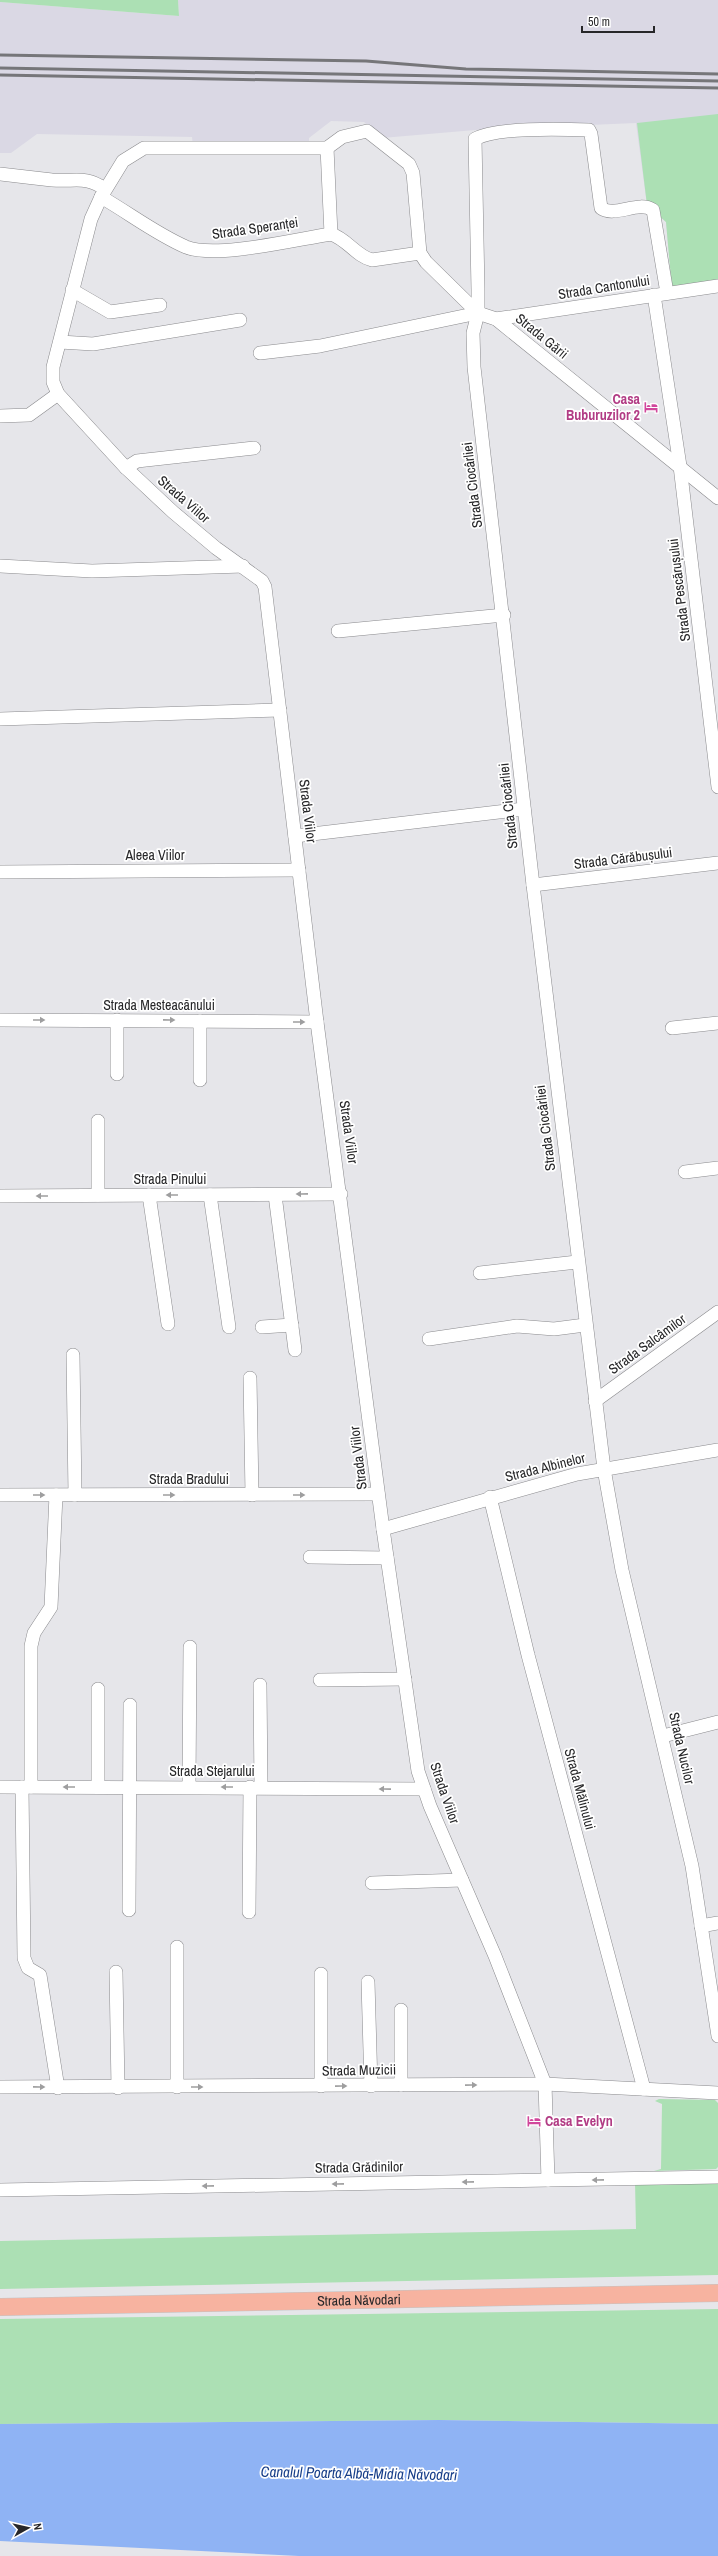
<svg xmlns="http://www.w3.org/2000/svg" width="718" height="2556" viewBox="0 0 718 2556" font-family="'Archivo Narrow',sans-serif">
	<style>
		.built { fill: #dad8e4 }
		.green { fill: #ace0b4 }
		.water { fill: #8fb3f4 }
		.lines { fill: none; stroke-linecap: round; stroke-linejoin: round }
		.minor-casing { stroke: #8a8a8d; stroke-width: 14 }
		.major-casing { stroke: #c3c3c3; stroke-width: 18 }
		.minor { stroke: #fff; stroke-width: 13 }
		.major { stroke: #f7b3a0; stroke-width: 17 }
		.rail { stroke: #767679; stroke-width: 3 }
		.oneway { fill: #9e9e9f }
		.labels { text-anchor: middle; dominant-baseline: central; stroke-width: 3.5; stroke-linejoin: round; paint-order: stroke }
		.street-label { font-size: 14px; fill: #272729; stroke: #fff }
		.hotel-label { font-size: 14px; font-weight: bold; fill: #b23c85; stroke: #fff; text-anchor: end }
		.water-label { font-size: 15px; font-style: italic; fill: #173e89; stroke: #fff }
	</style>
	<rect width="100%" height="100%" fill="#e6e6ea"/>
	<path class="built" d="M178,0h540v282l-46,8 -6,-68 -19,-17 -11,-82 -161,7 -93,8 -18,-16 -33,-1 -22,17v12l-116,-4 -1,-9 -155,-3 -26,19h-11v-151l179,14z"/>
	<g class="green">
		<path d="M0,0h178l1,16 -179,-14z"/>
		<path d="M718,114v168l-46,8 -6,-68 -19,-17 -10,-82z"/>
		<path d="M659,2099l56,1 3,3v64l-2,2 -62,2 7,-2 1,-65 -7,-3z"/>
		<path d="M635,2182h83v93l-718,14v-48l636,-12z"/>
		<path d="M718,2309v115l-279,-4 -439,4v-105z"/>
	</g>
	<path class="water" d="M439,2420l279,4v132h-419l-299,-15v-117z"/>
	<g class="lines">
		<g class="minor-casing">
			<g id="minor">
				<path d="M327,148l4,86"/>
				<path d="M0,174c17,2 35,4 52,6 23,2 33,-5 53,9"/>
				<path d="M101,197c28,16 55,37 85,50 30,12 111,-8 145,-13 16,5 25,22 41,26l48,-7"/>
				<path d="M72,290l38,22 50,-7"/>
				<path d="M667,293l-14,-83c-15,-10 -38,8 -52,-2l-10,-74 -2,-4c-27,-1 -93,-3 -114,9l3,151v23l-5,20 1,34 59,518 71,584 18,101 70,296 26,170"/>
				<path d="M654,295l26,171 38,321"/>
				<path d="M496,319l222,-33"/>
				<path d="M60,342l33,2 147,-24"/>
				<path d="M260,353l60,-7 158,-33"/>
				<path d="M0,416l29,-1 29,-21"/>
				<path d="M126,468l11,-7 117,-13"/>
				<path d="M0,566l92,5 151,-5"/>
				<path d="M338,631l166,-16"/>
				<path d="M0,719l280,-9"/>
				<path d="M295,836l229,-27"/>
				<path d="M0,872l299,-2"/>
				<path d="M533,885l185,-22"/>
				<path d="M0,1020l317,2"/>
				<path d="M117,1020v54"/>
				<path d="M200,1021v59"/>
				<path d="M672,1028l46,-5"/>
				<path d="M98,1121v74"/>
				<path d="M685,1172l33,-4"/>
				<path d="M149,1195l19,129"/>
				<path d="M210,1195l19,132"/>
				<path d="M275,1195l20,155"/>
				<path d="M0,1196l341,-2"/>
				<path d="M480,1273l97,-11"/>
				<path d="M262,1327l30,-2"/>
				<path d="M429,1339l88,-13 37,3 31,-4"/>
				<path d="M73,1355l2,140"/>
				<path d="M250,1378l2,117"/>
				<path d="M595,1401l123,-89"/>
				<path d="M0,1495l378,-1"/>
				<path d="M490,1497l38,158 116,434"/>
				<path d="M383,1529l194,-55 141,-24"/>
				<path d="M310,1557l77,1"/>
				<path d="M320,1680l85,-1"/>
				<path d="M260,1685l1,102"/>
				<path d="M98,1689v98"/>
				<path d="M663,1736l55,-14"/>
				<path d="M0,1787l424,2"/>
				<path d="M22,1787l2,171 4,10 12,7 18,113"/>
				<path d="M31,1787v-141l3,-13 17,-26 5,-112"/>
				<path d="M189,1787l1,-140"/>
				<path d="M372,1883l90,-3"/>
				<path d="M129,1910l1,-205"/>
				<path d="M249,1912l1,-125"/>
				<path d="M701,1926l17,-3"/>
				<path d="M177,1947v140"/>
				<path d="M116,1972l2,116"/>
				<path d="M321,1974v112"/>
				<path d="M368,1982l3,104"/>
				<path d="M401,2010v75"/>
				<path d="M0,2087l545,-3 173,9"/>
				<path d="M548,2180l-3,-96 -50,-128 -65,-150 -12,-35 -35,-242 -66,-507 -52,-435 -3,-6 -46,-33 -43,-36 -47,-44 -68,-74 -5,-12v-15l38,-148 10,-22 22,-36 21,-13h183l15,-11 25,-6 42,33 4,9 7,80 6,9 52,51 18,6 222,179"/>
				<path d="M0,2190l718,-13"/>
			</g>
		</g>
		<g class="major-casing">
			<g id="major">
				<path id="s1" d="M0,2307l718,-14"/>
			</g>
		</g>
		<use href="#minor" class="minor"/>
		<use href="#major" class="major"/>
		<g class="rail">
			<path d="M0,55l366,6 100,8 252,5"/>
			<path d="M0,68l718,13"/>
			<path d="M0,75l718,13"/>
		</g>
	</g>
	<defs><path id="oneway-solid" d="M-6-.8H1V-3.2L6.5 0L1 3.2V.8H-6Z"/></defs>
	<g class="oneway">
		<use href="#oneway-solid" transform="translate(39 1020)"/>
		<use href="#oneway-solid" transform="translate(169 1020) rotate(1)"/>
		<use href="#oneway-solid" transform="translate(299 1022)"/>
		<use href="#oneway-solid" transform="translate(302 1194) rotate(179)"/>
		<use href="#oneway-solid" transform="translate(172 1195) rotate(180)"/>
		<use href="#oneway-solid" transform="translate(42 1196) rotate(180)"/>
		<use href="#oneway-solid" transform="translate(39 1495)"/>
		<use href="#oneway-solid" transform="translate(169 1495)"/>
		<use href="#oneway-solid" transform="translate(299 1495)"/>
		<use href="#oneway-solid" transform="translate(69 1787) rotate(180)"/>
		<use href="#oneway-solid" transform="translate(227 1787) rotate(-180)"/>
		<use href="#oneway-solid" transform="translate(385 1789) rotate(-179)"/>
		<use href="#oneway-solid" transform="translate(471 2085) rotate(-1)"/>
		<use href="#oneway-solid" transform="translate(341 2086) rotate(-1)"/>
		<use href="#oneway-solid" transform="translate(39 2087) rotate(1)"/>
		<use href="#oneway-solid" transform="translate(197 2087)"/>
		<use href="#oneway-solid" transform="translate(598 2180) rotate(179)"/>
		<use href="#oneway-solid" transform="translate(468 2182) rotate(179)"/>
		<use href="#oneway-solid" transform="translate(338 2184) rotate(179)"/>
		<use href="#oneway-solid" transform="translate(208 2186) rotate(179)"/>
	</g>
	<defs>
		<g id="hotel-bare" transform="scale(1.08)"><path d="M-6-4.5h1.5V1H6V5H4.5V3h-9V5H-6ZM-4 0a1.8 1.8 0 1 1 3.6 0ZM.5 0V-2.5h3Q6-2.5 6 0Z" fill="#d1479c" stroke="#fff" stroke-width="2.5" paint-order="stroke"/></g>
	</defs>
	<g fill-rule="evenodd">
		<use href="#hotel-bare" x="651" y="407"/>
		<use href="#hotel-bare" x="534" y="2121"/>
	</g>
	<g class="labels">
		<g class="street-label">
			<text transform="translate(255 228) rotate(-8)">Strada Speranței</text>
			<text transform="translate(604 287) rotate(-9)">Strada Cantonului</text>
			<text transform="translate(542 336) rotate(39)">Strada Gării</text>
			<text transform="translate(472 485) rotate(-97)">Strada Ciocârliei</text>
			<text transform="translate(184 499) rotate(41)">Strada Viilor</text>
			<text transform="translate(679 590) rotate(-97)">Strada Pescărușului</text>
			<text transform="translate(508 806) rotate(-96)">Strada Ciocârliei</text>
			<text transform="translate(308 811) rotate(83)">Strada Viilor</text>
			<text x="155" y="855">Aleea Viilor</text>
			<text transform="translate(623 858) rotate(-7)">Strada Cărăbușului</text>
			<text x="159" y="1005">Strada Mesteacănului</text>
			<text transform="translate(545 1128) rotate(-97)">Strada Ciocârliei</text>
			<text transform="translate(349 1132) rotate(82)">Strada Viilor</text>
			<text x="170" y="1179">Strada Pinului</text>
			<text transform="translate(647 1344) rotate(-36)">Strada Salcâmilor</text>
			<text transform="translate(358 1458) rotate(-97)">Strada Viilor</text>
			<text transform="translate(545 1467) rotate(-14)">Strada Albinelor</text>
			<text x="189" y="1479">Strada Bradului</text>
			<text transform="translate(682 1748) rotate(77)">Strada Nucilor</text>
			<text x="212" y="1771">Strada Stejarului</text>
			<text transform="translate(580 1789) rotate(75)">Strada Mălinului</text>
			<text transform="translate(445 1793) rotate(71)">Strada Viilor</text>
			<text transform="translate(359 2070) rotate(-1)">Strada Muzicii</text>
			<text transform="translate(359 2167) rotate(-1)">Strada Grădinilor</text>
			<text stroke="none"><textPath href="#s1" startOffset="359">Strada Năvodari</textPath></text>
		</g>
		<g class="hotel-label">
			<text x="640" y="399">Casa<tspan x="640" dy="16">Buburuzilor 2</tspan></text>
			<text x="545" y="2121" text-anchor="start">Casa Evelyn</text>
		</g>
		<g class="water-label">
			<text transform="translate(359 2473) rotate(1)">Canalul Poarta Albă-Midia Năvodari</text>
		</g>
	</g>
	<g transform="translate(28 2528) rotate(82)" stroke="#ffffff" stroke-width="3" paint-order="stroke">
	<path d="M0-3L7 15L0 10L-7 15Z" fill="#272729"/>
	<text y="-6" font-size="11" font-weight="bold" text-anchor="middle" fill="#272729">N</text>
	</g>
	<path d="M582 26v6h72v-6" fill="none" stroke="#272729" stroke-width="2"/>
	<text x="588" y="26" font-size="12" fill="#272729" stroke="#ffffff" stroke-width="3" paint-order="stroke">50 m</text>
</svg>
